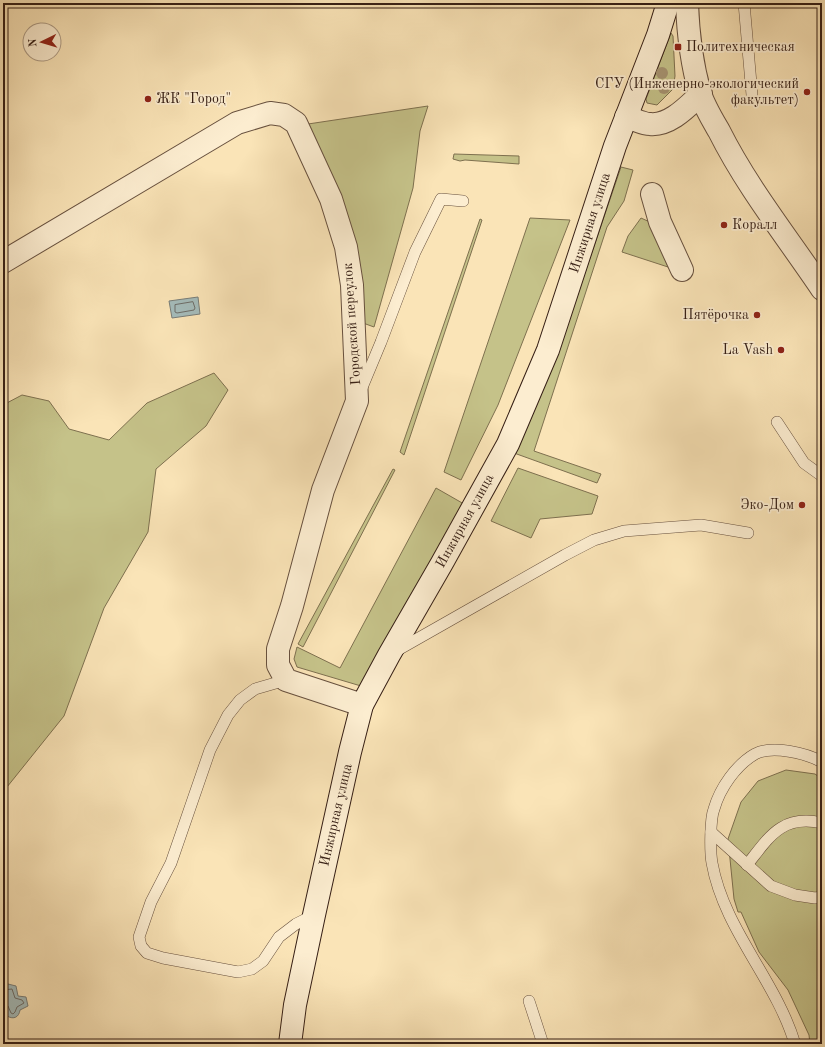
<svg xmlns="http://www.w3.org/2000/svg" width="825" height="1047" viewBox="0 0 825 1047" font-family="'Old Standard TT',serif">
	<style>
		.green { fill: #c5c289; stroke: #7e704f }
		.water { fill: #a4bbba; stroke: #787d78 }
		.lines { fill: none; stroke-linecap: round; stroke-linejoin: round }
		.shore { stroke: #6d6d68; stroke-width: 1 }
		.lane-casing { stroke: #67503e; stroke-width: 12 }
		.street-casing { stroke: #67503e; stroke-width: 24 }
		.secondary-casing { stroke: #361f15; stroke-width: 24 }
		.lane { stroke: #fcedd0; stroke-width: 11 }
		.street { stroke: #fcedd0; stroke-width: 22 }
		.secondary { stroke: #fcedd0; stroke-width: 22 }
		.tree { fill: #a69371 }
		.poi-dot { fill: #8f2418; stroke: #fcedd0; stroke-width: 1.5 }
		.labels { text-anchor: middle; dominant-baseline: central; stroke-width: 3.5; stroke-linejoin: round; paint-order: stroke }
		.poi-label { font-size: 14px; fill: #361f15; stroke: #fcedd0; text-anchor: end }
		.street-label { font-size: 14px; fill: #361f15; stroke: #fcedd0 }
	</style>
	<rect width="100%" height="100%" fill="#fae4b7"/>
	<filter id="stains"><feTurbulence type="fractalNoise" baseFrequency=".005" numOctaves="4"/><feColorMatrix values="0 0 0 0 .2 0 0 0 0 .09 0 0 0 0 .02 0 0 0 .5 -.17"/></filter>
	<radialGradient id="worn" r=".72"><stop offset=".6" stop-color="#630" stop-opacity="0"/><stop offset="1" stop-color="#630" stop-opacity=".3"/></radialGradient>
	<g class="green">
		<path d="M671,33l2,3 2,40 -2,13 -16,16 -10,-2 -1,-4z"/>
		<path d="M428,106l-8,25 -7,57 -39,139 -11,-4 -7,-79 -15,-49 -33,-71z"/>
		<path d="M454,154l65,2v8l-54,-4 -5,1 -7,-2z"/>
		<path d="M621,167l12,3 -9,31 -17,26 -73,224 67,23 -4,9 -83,-30 43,-98z"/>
		<path d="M530,218l40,2 -72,185 -37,75 -17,-8z"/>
		<path d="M641,218l11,5 16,44 -46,-15 6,-16z"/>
		<path d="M480,219l2,1 -78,235 -4,-3z"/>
		<path d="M214,373l14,17 -22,36 -50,43 -8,63 -44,76 -40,108 -61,76v-387l19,-10 27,6 20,28 40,11 38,-37z"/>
		<path d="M518,468l80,28 -6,18 -52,5 -9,19 -40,-17z"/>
		<path d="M393,469l2,1 -92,177 -5,-3z"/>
		<path d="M436,488l28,16 -103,182 -64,-19 -3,-8 3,-12 43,21z"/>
		<path d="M786,770l29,4 7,5v265h-12l-1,-9 -21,-45 -29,-38 -18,-40h-3l-4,-13 -6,-60 13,-37 17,-21z"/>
	</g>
	<g class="water">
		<path d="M198,297l2,17 -28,4 -3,-17z"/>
		<path d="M8,984l8,2 2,10 8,1 2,9 -8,4c-1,7 -6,10 -13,6l-2,-7h-2v-20l1,-2z"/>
	</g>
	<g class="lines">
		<g class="shore">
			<path d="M193,302l2,6 -1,2 -17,3 -2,-1v-7z"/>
			<path d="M3,990l9,-1 3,9 7,2 2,3 -7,4 -2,5 -2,2 -2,-1 -3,-7 -5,-1"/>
		</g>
		<g class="lane-casing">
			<g id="lane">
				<path d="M744,3l8,92"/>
				<path d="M361,390l20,-48 34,-90 26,-53 22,2"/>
				<path d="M777,422l27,41 18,13"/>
				<path d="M396,651l169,-96 29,-15 30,-9 77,-6 47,8"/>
				<path d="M286,680l-31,9 -15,11 -12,15 -18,35 -39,113 -20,39 -12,35 2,9 6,7 16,5 75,14 14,-3 11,-8 16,-24 17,-13 18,-9"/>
				<path d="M711,832l60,54 24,9 20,3 7,-1"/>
				<path d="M747,865c22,-28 35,-51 75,-42"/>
				<path d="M529,1001l14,43"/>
				<path d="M795,1044c-19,-64 -71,-114 -83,-181 -2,-11 -2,-44 2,-54 6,-21 22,-44 41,-55 17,-9 51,-1 67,8"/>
			</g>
		</g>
		<g class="street-casing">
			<g id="street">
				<path d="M687,3c1,29 5,62 13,90 4,13 12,26 19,38 28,56 68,106 103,158"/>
				<path d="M626,117c8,2 17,7 24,7 20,2 38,-18 51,-30"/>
				<path d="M652,194l8,28 22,48"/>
				<path d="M3,262l234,-139 33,-10 14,2 12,8 35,76 15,48 6,38 5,116 -34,89 -31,116 -14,43v16l8,15 76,25"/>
			</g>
		</g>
		<g class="secondary-casing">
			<path id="secondary" d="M290,1044l5,-39 19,-90 36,-163 12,-47 27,-50 53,-92 66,-119 40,-94 67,-204 43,-111 10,-32"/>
		</g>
		<use href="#lane" class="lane"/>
		<use href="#street" class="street"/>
		<use href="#secondary" class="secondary"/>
	</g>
	<g class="tree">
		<circle cx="662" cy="73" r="6"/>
		<circle cx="664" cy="88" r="6"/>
	</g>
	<g class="poi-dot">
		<rect x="674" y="43" width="8" height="8" rx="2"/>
		<circle cx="807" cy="92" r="4"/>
		<circle cx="148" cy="99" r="4"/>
		<circle cx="724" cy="225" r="4"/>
		<circle cx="757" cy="315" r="4"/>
		<circle cx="781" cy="350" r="4"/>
		<circle cx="802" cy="505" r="4"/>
	</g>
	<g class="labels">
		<g class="poi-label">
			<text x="686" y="47" text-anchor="start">Политехническая</text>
			<text x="799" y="84">СГУ (Инженерно-экологический<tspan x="799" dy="16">факультет)</tspan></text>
			<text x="156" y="99" text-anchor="start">ЖК "Город"</text>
			<text x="732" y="225" text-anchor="start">Коралл</text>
			<text x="749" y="315">Пятёрочка</text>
			<text x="773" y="350">La Vash</text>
			<text x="794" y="505">Эко-Дом</text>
		</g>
		<g class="street-label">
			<text transform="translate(590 223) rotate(-72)">Инжирная улица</text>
			<text transform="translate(352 324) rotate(-94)">Городской переулок</text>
			<text transform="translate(465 521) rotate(-61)">Инжирная улица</text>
			<text transform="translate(336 815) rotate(-77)">Инжирная улица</text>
		</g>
	</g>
	<rect width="825" height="1047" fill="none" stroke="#fae4b7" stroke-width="16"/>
	<rect x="4" y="4" width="817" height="1039" fill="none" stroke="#361f15" stroke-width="2"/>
	<rect x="8" y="8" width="809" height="1031" fill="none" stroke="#361f15"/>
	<g transform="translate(42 42) rotate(265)"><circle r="19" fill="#fcedd0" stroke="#ad9b85"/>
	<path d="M0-3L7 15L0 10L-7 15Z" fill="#8f2418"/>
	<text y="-6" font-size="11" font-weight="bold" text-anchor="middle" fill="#361f15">N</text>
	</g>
	<rect width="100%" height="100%" filter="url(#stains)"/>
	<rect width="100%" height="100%" fill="url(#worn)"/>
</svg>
